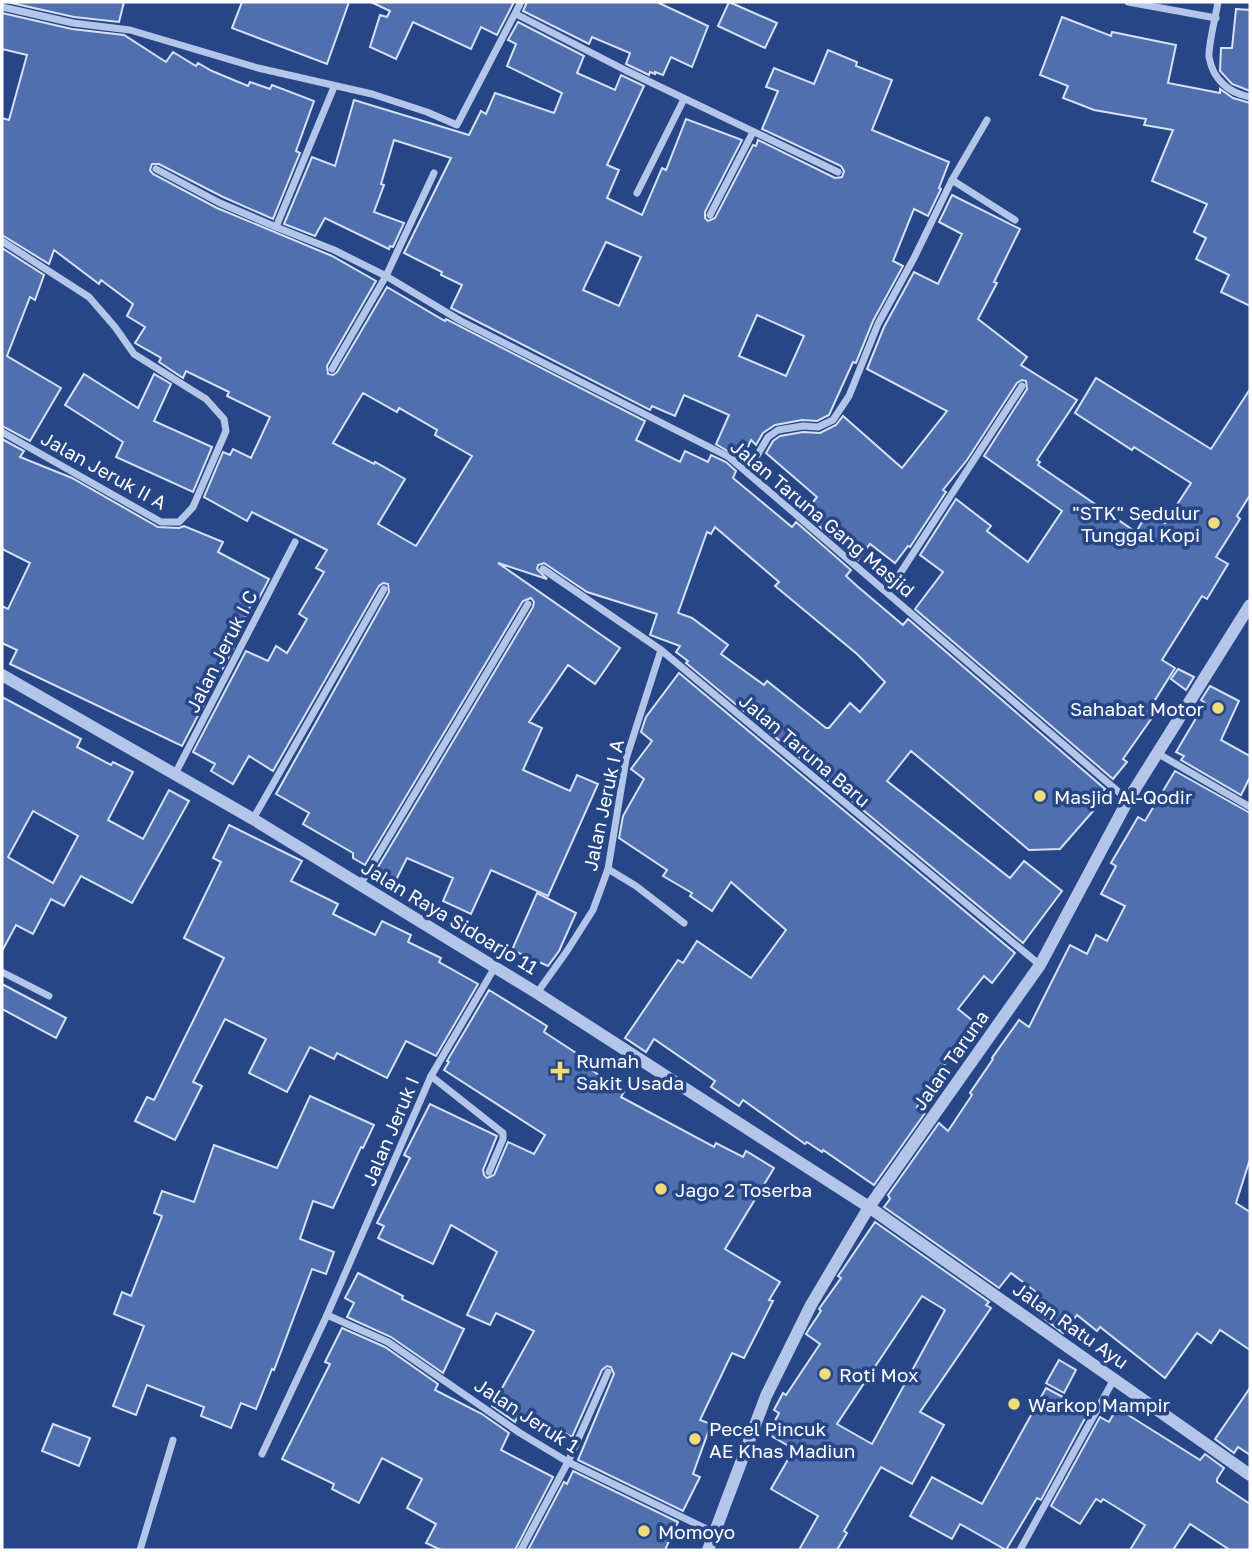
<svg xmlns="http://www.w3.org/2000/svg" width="1252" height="1552" viewBox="0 0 1252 1552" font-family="'Golos Text',sans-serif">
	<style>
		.building { fill: #506fae; stroke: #d6e1f6; stroke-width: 2; fill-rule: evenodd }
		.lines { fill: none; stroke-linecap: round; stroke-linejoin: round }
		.minor { stroke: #b3c5e8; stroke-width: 7 }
		.tertiary { stroke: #b3c5e8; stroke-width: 12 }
		.poi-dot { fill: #f0dc78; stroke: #274687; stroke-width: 2.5 }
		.labels { text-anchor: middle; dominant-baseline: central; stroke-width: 7; stroke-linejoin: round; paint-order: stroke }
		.street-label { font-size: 19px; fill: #fff; stroke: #274687 }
		.poi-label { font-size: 19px; fill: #fff; stroke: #274687; text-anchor: start }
	</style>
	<rect width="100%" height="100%" fill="#274687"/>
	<g class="building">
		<path d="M7,2h117l-5,20 -45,-5z"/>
		<path d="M242,2h107l-22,62 -95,-36z"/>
		<path d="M371,2h143l-17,33 -16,-8 -10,22 -58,-27 -17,37 -26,-12 10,-32 7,2 3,-6z"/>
		<path d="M527,2h130l51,24 -16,41 -21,-10 -8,18 -8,-3v2l-5,-2 -1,3 -23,-11 4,-11 -38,-16 -3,7 -66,-33z"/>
		<path d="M729,2l48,21 -12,25 -47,-22z"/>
		<path d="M1236,9l14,1v81l-18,-7 -12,-13 1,-23h11z"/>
		<path d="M2,13l70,16 52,6 42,27 7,-10 23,14 2,-3 14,8 36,15 2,-4 20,7 2,-4 42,16 -18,50 4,2 -27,66 -50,-22 -64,-33h-7l-2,6 3,4 64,34 115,48 44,25 -49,85 1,8 5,1 4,-3 50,-85 58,34 1,-2 199,102 -9,19 44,22 5,-11 23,11 3,-7 15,7 10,9 -3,7 59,49 4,-5 55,48 -5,6 11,10 46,39 5,-6 197,170 -7,10 3,3 -41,47 -31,1 -118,-99 -24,30 123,97 14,-17 38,30 -39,52 -337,-280 2,-2 -12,-9 4,-6 -30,-11 7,-21 -70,-22 -43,-29 -6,2 -1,4 10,10 -49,-16 122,85 -25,36 -27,-19 -39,57 13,6 -19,42 47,21 7,-16 21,9 -50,112 -57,-26 -20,44 -28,-13 10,-23 -46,-20 -12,24 -20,-10 158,-265 1,-5 -3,-4 -8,3 -158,264 -12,-7v-5l-50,-29 6,-11 -33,-19 113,-202 -1,-8 -5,-1 -4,3 -106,185 -24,-15 -16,28 -22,-13 4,-7 -22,-12 53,-101 22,10 8,-15 11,7 20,-34 -8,-5 25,-42 -8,-4 11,-18 -75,-38 -5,9 -43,-24 19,-45 7,3 3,-6 18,9 19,-41 -43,-21 2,-4 -43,-21 -3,7 -24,-16 2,-4 -26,-15 10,-16 -18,-11 6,-12 -32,-24 -2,4 -45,-34 -5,14 -47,-29v-117l7,2 18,-65 -25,-6zM363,393l34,19 2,-4 38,22 -2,5 37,21 -56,90 -38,-22 27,-45 -30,-17 -1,2 -41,-21zM715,527l64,55 -4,4 82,68 28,28 -25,30 -10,-9 -21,25h-3l-59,-47 -3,4 -43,-31 7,-9 -36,-27 -14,-5 29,-81 4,2z"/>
		<path d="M1062,17l49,19 1,-4 64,13 -8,38 52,10v-4l13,9 17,5v203l-29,-14 8,-17 -33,-16 10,-21 -12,-6 13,-28 -55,-23 21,-51 -29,-5 2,-6 -52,-9 -31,-12 5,-12 -28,-11z"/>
		<path d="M518,22l66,34 -7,17 38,17 6,-15 23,11 -37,79 12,5 -12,28 35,17 20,-47 4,2 20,-51 56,21 -37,72v6l3,3 7,-3 38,-73 3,1 2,-6 77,38 7,-1 2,-6 -3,-5 -79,-37 16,-38 -12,-4 8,-19 40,16 14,-34 29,12 -1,4 36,14 -20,50 77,32 -10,26 2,1 -13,27 -14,-7 -21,52 10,5 -30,55 -17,42 -3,-1 -24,53 -12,6 -15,-1 -27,5 -12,8 -7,12 -5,-5 -9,20 -26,-16 13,-29 -45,-20 -9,21 -23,-10 -2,4 -199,-102 11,-23 -21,-10 1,-3 -38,-19 47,-95 -57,-18 -13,44 3,1 -10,27 30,11 -11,24 -3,-1 -1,3 -64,-31 -10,18 -31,-12 28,-67 23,9 19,-66 115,35 12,-24 5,3 9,-21 59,20 8,-20 -55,-27 9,-22 -8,-4zM606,242l35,15 -22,49 -36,-16zM757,315l47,21 -18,40 -47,-20z"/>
		<path d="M952,195l68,34 -26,53 3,1 -19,36 49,38 -6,8 56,35 -40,60 3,2 -2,3 98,67 12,-20 17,11 26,-40 -57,-36 -2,3 -57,-37 21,-35 115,71 39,-60v106l-13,21 3,3 -24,38 12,7 -21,35 -5,-3 -40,64 13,8 -25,40 6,4 -33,47 4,3 -14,17 -198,-170 28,-37 -23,-17 36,-56 35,27 -4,5 41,31 34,-51 -78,-55 43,-67 -1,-8 -4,-1 -5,3 -50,77 -24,30 3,2 -36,55 -2,-1 -13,17 -25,-19 -12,16 -54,-47 13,-16 -51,-44 7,-12 7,-5 23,-4 17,1 16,-8 7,-9 59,52 45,-57 -80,-42 17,-42 30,-55 24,12 24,-50 -23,-12z"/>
		<path d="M2,248l42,27 -9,25 -5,-3 -23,59 54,32 -31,53 -28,-15z"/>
		<path d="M84,374l54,34 16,-34 17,10 -17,37 58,26 -19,45 -77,-35 7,-15 -58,-37z"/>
		<path d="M2,439l22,12 -4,6 52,21 86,49 21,1 5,-2 39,16 -5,10 51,27 -11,21 -4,-2 -21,46 2,1 -53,101 -172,-82 7,-14 -15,-7v-37l6,3 22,-46 -28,-14z"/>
		<path d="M1178,669l16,8 -8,13 -15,-11z"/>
		<path d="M679,673l336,280 -23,30 -8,-7 -26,33 15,12 -56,86 8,6 -51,72 -51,-35 -1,2 -15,-10 -2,2 -62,-44 -4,6 -28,-19 4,-6 -61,-42 -8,13 -21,-14 53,-78 5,3 14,-22 54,37 35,-48 -55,-48 -19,29 -22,-15 2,-3 -29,-17 4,-6 -48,-32 4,-22 21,-37 -13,-10 21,-28 -11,-9 5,-15z"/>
		<path d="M1210,686l29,15 -18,39 29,16v21l-9,18 -60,-35 3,-4 -8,-4 29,-49 -4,-3z"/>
		<path d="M2,697l79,42 -4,8 34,18 2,-3 20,10 -25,48 35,19 26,-49 20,11 -57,102 -51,-27 -17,30 -13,-7 -18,35 -17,-9 -14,26zM33,811l45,25 -25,47 -45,-26z"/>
		<path d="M1175,771l75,42v346l-14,44 14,9v138l-30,-20 -9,13 -14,-10 -32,45 -65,-51 -3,4 -20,-16 -14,18 -31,-24 9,-13 -30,-23 -12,15 -115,-81 6,-8 -2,-4 51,-72 9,8 24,-36 -2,-2 23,-34 -1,-1 27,-38 10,7 41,-82 17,9 9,-19 11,6 18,-35 -24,-12 15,-28 -5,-3 27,-46 7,4z"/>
		<path d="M229,825l73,36 -11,20 47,23 -5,10 42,21 7,-14 29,14 -3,7 33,16 -2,4 39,22 -42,72 -30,-15 -19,37 -50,-25 -3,6 -24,-12 -23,45 -38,-19 17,-34 -41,-20 -32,63 9,4 -27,54 -40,-19 12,-24 7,3 70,-142 -40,-20 37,-76 -8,-4z"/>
		<path d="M537,893l39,20 -17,38 -11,15 -36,-16z"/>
		<path d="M2,984l64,34 -10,20 -54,-29z"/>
		<path d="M489,990l58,36 -3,6 46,30 -3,5 37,25 -3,5 93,50 2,-4 27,14 3,-6 28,17 -49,81 55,33 -11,18 4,1 -29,57 -12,-5 -32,67 11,4 -18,50 7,3 -17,34 -105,-51 36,-86 -3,-7 -4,-1 -5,4 -30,67 -27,-15 -2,5 -24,-13 -4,8 -23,-16 42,-75 -38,-18 -6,12 -23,-10 30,-63 -46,-27 -18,39 -55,-26 6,-12 -7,-3 33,-65 -6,-3 26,-51 67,32 -14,34 1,5 3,3 7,-3 14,-33 26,12 11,-19 -101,-65 5,-8 -2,-1z"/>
		<path d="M310,1096l64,29 -11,23 -2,-1 -28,61 -20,-7 -13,38 34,13 -8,22 -14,-5 -38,101 -2,-1 -16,40 -15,-6 -10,25 -30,-12 3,-9 -57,-22 -11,30 -23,-9 31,-80 -30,-12 8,-22 9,4 31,-80 -8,-3 8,-22 32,11 20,-57 63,23z"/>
		<path d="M875,1222l114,80 -3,3 5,3 -71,104 24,13 -32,59 -31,-17 -37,64 3,2 -10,17h-38l19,-34 -47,-27 23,-40 -26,-15 11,-21 -5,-3 9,-17 3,2 34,-51 -14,-10 3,-5 12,-18 -2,-2 22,-31 -3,-2 5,-7zM922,1296l23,14 -73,134 -35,-20z"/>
		<path d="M358,1273l45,23 -1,3 62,30 -21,44 -52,-36 -44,-20 7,-14 -9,-5z"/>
		<path d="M342,1328l43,19 53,37 -3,6 47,24 27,19 -8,17 52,27 -38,73h-74l-15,-7 10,-19 -29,-16 15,-29 -40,-21 -23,45 -27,-14 2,-5 -52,-25 48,-95 -5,-2z"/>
		<path d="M1059,1360l17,10 -12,23 -18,-10z"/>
		<path d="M1046,1388l43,23 -48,89 -4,-2 -31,52 -46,-26 -8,15 -42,-23 22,-39 50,27z"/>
		<path d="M1250,1388v67l-12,-8 -4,6 -19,-14z"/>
		<path d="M1117,1408l83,52 5,-6 19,14 -7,11v3l33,22v46h-20l-40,-26 -17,26h-43l15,-25 -42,-26 -2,3 -5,-3 -16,25 -29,-18 49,-89 9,5z"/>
		<path d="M53,1424l37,14 -11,28 -37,-15z"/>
		<path d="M573,1471l105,51 -13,28h-137l36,-68 3,2z"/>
	</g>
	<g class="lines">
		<g class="minor">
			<path d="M1128,2l88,16"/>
			<path d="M1218,2c-2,13 -10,44 -9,55 4,23 20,36 41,40"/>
			<path d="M2,7l71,16 57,7 128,38 114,26 55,18 30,13 64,-123"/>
			<path d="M516,14l109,56 213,102"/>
			<path d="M334,87l-58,140 58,23 52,26 75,45 268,136 399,343"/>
			<path d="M156,169l64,34 56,24"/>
			<path d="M952,180l35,-60"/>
			<path d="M637,193l47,-94"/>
			<path d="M710,215l43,-83"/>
			<path d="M2,241l87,56 26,30 19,27 72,45 18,20 2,12 -33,76 -14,15h-18l-159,-90"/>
			<path d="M332,369l54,-93 48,-103"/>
			<path d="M748,471l20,-34 10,-7 25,-4 15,1 15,-7 16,-24 29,-72 36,-66 38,-78 63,40"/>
			<path d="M543,569l118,81 379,315"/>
			<path d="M888,592l134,-206"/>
			<path d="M1157,753l93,54"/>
			<path d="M175,774l120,-232"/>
			<path d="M253,819l131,-230"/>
			<path d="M608,869l28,17 48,37"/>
			<path d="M360,885l168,-281"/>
			<path d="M2,972l47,24"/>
			<path d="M537,993l30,-42 26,-41 15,-41 18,-110 35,-109"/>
			<path d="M431,1076l72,57v6l-14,33"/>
			<path d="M327,1315l61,27 132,91 48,29 147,71"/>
			<path d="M262,1454l65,-139 104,-239 64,-109"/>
			<path d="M140,1550l33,-110"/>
			<path d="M521,1550l47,-88 40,-90"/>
			<path d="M1020,1550l94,-171"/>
		</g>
		<g class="tertiary">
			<path d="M2,675l251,144 284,174 332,214 381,268"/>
			<path d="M708,1550l58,-154 45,-91 58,-98 171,-242 88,-165 122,-195"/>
		</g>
	</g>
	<g class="poi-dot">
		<circle cx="1214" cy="523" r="7"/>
		<circle cx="1218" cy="708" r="7"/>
		<circle cx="1040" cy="796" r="7"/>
		<path d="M556.5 1060.5h7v7h7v7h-7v7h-7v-7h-7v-7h7z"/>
		<circle cx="661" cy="1189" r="7"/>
		<circle cx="825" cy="1374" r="7"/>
		<circle cx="1014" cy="1404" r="7"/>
		<circle cx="695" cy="1439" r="7"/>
		<circle cx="644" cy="1531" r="7"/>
	</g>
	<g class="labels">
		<g class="street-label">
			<text transform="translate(104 470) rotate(29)">Jalan Jeruk II A</text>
			<text transform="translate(823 518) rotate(40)">Jalan Taruna Gang Masjid</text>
			<text transform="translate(221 651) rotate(-63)">Jalan Jeruk I C</text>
			<text transform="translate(805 750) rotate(40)">Jalan Taruna Baru</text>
			<text transform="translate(603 805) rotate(-78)">Jalan Jeruk I A</text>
			<text transform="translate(450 917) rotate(31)">Jalan Raya Sidoarjo 11</text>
			<text transform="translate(950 1060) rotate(-55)">Jalan Taruna</text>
			<text transform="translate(390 1131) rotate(-67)">Jalan Jeruk I</text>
			<text transform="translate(1071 1325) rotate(35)">Jalan Ratu Ayu</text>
			<text transform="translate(527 1415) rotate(33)">Jalan Jeruk 1</text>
		</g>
		<g class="poi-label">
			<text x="1200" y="512" text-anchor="end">"STK" Sedulur<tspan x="1200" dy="22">Tunggal Kopi</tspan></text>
			<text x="1204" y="708" text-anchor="end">Sahabat Motor</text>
			<text x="1054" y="796">Masjid Al-Qodir</text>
			<text x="576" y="1060">Rumah<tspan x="576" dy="22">Sakit Usada</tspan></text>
			<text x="675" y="1189">Jago 2 Toserba</text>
			<text x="839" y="1374">Roti Mox</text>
			<text x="1028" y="1404">Warkop Mampir</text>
			<text x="709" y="1428">Pecel Pincuk<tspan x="709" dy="22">AE Khas Madiun</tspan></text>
			<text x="658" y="1531">Momoyo</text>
		</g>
	</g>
	<rect width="1252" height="1552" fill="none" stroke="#ffffff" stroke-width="7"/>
</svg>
